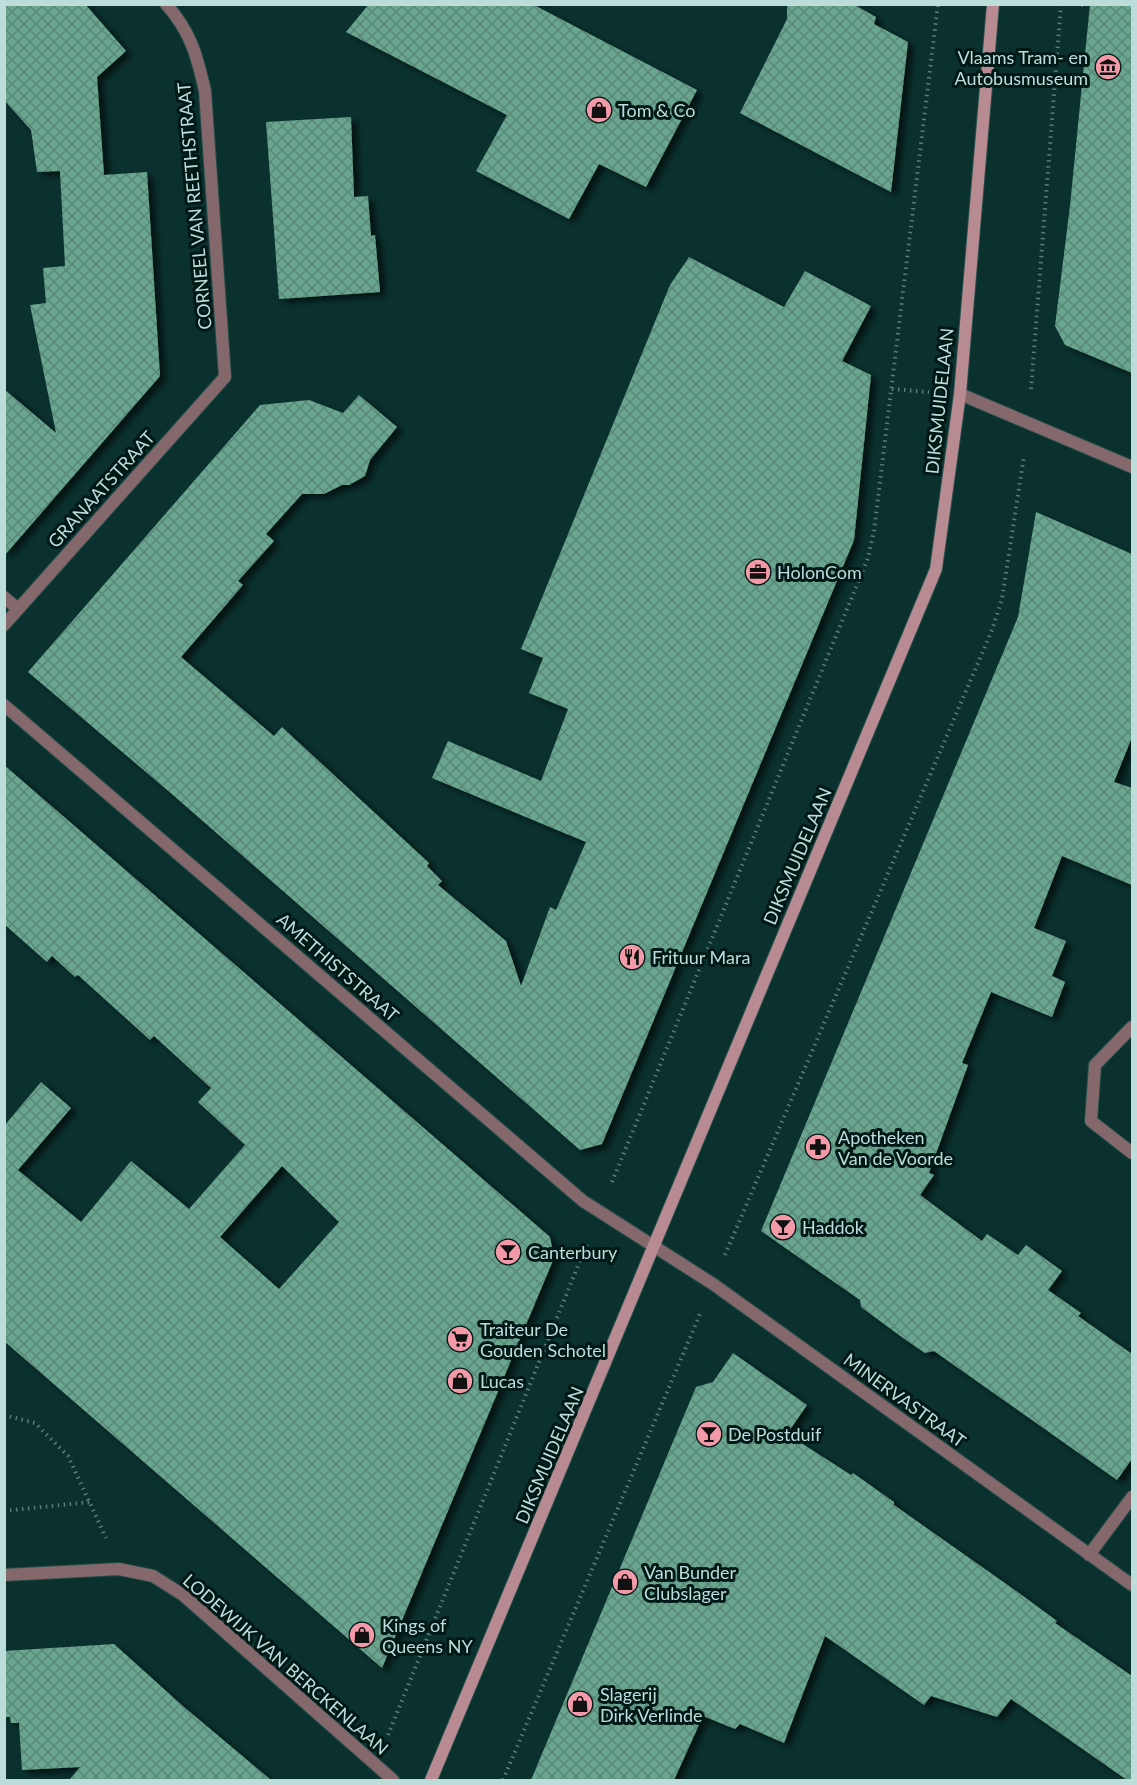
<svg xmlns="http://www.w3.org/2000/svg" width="1137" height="1785" viewBox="0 0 1137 1785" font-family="Lato,sans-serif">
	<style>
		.building { fill: url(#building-cross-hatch); fill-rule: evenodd; filter: url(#shadow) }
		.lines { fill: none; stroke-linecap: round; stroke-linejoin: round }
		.lane-casing { stroke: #264d4a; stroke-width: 14 }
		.street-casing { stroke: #264d4a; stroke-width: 14 }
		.secondary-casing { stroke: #264d4a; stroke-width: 14 }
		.path { stroke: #597d7a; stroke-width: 4; stroke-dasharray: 1.5 4.5; stroke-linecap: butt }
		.lane { stroke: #84686c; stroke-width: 12 }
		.street { stroke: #84686c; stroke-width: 12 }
		.secondary { stroke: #b78b91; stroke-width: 12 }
		.tram { stroke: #8db0ad; stroke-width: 1.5 }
		.labels { text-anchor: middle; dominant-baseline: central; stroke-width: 6; stroke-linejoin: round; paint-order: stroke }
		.poi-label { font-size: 18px; fill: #bcddda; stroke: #001816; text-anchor: start }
		.street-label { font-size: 18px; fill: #bcddda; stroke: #001816 }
	</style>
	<defs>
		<pattern id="building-cross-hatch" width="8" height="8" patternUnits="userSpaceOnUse" patternTransform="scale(1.5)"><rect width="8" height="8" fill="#69a58f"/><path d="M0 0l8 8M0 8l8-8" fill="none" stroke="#5a8778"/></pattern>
		<filter id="shadow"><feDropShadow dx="6" dy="4" stdDeviation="3" flood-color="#0009"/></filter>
	</defs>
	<rect width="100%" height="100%" fill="#0a312e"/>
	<g class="building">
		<path d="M4,4h81l41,47 -29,26 7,98 43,-3 13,204 -156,180v-167l52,44 -26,-128 16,-2 -3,-35 22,-2 -5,-95 -23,1 -6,-42 -27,-30z"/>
		<path d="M369,4h163l165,86 -51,97 -47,-23 -30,55 -93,-48 31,-56 -161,-83z"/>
		<path d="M787,4h66l23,13 -2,7 34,18 -17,150 -151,-79 47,-94z"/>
		<path d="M1090,4h42v369l-67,-28 -10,-19 15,-120z"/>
		<path d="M351,117l3,80 14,-1 3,40 4,-1 5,57 -101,7 -13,-177z"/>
		<path d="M689,257l95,50 21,-36 66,35 -29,55 29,14 -17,165 -252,604 -22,6 -407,-355 -145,-123 232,-267 49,-5 34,13 16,-18 38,32 -27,33 -5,16 -16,9h-7l-18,9h-22l-36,40 8,7 -36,40 5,4 -62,72 93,79 8,-9 147,136 -2,3 15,15 -4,4 68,56 15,45 29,-79 6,3 30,-68 -154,-64 16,-37 93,40 27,-72 -39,-16 14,-35 -22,-9 149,-364z"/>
		<path d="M1036,512l96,42v183l-18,45 18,6v97l-70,-29 -28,72 32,13 -14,35 13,6 -13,35 -61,-25 -29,71 6,2 -39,108 5,2 -14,20 62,46 5,-7 31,21 8,-10 36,26 -14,19 33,23 -3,3 54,38v105l-15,21 -183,-129 -9,2 -22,-15 -42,-31 -1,-7 -99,-69 257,-614z"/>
		<path d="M4,765l546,472 4,21 -172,410 -378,-327v-215l37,-44 30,26 -53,62 63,52 50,-61 58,48 56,-64 -47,-43 13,-14 -57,-52 -4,4 -72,-65 -3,2 -23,-21 -5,6 -43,-38zM282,1166l57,56 -60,67 -59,-52z"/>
		<path d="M733,1353l74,52 -20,29 64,41 2,-2 41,29v3l125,88 38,28 -2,2 77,53v104h-5l-116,-81 -14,18 -66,-21 -7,9 -99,-69 -41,107 -44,-19 -5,5 -32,-13 -29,64h-143l165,-393 17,-5z"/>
		<path d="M114,1644l70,63 87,73h-202l11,-13 -58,3 -3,-47h-8l-1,-6h-6v-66z"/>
	</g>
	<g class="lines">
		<g class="lane-casing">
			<g id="lane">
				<path d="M1132,1027l-37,38 -4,56 41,32"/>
				<path d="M1089,1555l43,-58"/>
			</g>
		</g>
		<g class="street-casing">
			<g id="street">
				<path d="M960,394l172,73"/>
				<path d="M4,597l14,12"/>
				<path d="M4,625l221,-248 -20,-286c-8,-35 -14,-59 -39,-87"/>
				<path d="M4,705l579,496 130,83 419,301"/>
				<path d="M4,1575l115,-6 34,7 30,19 210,185"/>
			</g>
		</g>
		<g class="secondary-casing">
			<path id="secondary" d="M431,1780l505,-1211 24,-175 33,-390"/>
		</g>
		<g class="path">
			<path d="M892,389l37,3"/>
			<path d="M1031,389l30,-385"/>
			<path d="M612,1182l256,-624 6,-27 64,-527"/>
			<path d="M725,1255l267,-625 10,-31 22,-143"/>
			<path d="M4,1415l31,8 33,33 38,82"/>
			<path d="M4,1511l86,-9"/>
			<path d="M388,1735l200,-494"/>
			<path d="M503,1780l197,-466"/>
		</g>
		<use href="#lane" class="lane"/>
		<use href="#street" class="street"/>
		<use href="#secondary" class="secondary"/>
		<path class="tram" d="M1081,4l1,2"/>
	</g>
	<defs>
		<g id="museum-disc" transform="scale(1.35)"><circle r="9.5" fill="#f39aa9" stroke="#001816"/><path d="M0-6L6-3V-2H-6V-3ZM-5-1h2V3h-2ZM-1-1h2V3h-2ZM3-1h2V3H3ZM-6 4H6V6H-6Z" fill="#111"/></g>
		<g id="shop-disc" transform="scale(1.35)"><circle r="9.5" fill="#f39aa9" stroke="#001816"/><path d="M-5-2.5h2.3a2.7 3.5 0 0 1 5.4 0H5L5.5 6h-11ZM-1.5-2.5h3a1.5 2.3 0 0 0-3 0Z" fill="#111"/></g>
		<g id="office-disc" transform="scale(1.35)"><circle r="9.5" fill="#f39aa9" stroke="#001816"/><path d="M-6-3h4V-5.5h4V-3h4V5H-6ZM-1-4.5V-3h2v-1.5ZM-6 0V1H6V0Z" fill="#111"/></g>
		<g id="restaurant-disc" transform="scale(1.35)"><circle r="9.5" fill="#f39aa9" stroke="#001816"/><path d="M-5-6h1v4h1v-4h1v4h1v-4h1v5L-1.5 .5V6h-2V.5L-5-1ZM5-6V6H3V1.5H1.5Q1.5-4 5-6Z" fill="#111"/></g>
		<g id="pharmacy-disc" transform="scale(1.35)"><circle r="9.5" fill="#f39aa9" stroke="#001816"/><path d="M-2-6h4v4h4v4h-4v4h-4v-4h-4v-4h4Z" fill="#111"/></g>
		<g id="bar-disc" transform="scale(1.35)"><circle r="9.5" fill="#f39aa9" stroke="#001816"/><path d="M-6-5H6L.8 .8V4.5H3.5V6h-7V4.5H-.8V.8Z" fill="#111"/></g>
		<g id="supermarket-disc" transform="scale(1.35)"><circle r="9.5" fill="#f39aa9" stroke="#001816"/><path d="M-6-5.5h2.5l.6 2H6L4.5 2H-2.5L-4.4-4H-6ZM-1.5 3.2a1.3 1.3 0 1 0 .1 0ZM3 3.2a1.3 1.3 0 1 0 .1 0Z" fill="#111"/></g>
	</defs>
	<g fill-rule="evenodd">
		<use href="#museum-disc" x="1108" y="67"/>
		<use href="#shop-disc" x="599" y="110"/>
		<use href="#office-disc" x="758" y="572"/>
		<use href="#restaurant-disc" x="632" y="957"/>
		<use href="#pharmacy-disc" x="818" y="1147"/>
		<use href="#bar-disc" x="783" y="1227"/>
		<use href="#bar-disc" x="508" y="1252"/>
		<use href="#supermarket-disc" x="460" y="1339"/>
		<use href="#shop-disc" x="460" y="1381"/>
		<use href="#bar-disc" x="709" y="1434"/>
		<use href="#shop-disc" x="625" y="1582"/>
		<use href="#shop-disc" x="362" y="1635"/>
		<use href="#shop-disc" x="580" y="1704"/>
	</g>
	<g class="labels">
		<g class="poi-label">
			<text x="1088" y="57" text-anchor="end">Vlaams Tram- en<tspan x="1088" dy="21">Autobusmuseum</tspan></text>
			<text x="618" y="110">Tom &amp; Co</text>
			<text x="777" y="572">HolonCom</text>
			<text x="652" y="957">Frituur Mara</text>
			<text x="838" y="1137">Apotheken<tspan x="838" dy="21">Van de Voorde</tspan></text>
			<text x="802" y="1227">Haddok</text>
			<text x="528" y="1252">Canterbury</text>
			<text x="480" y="1329">Traiteur De<tspan x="480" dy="21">Gouden Schotel</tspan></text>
			<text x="480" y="1381">Lucas</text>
			<text x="728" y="1434">De Postduif</text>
			<text x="644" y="1572">Van Bunder<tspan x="644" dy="21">Clubslager</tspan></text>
			<text x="382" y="1625">Kings of<tspan x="382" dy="21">Queens NY</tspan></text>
			<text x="600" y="1694">Slagerij<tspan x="600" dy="21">Dirk Verlinde</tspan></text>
		</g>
		<g class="street-label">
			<text transform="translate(194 206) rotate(-95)">CORNEEL VAN REETHSTRAAT</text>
			<text transform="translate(939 401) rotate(-84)">DIKSMUIDELAAN</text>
			<text transform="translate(101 489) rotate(-48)">GRANAATSTRAAT</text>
			<text transform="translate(797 856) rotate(-67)">DIKSMUIDELAAN</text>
			<text transform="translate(338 967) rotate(41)">AMETHISTSTRAAT</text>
			<text transform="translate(905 1400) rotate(36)">MINERVASTRAAT</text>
			<text transform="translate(549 1455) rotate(-67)">DIKSMUIDELAAN</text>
			<text transform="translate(286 1664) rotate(41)">LODEWIJK VAN BERCKENLAAN</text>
		</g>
	</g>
	<rect width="1137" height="1785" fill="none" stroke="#bcddda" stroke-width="12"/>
</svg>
